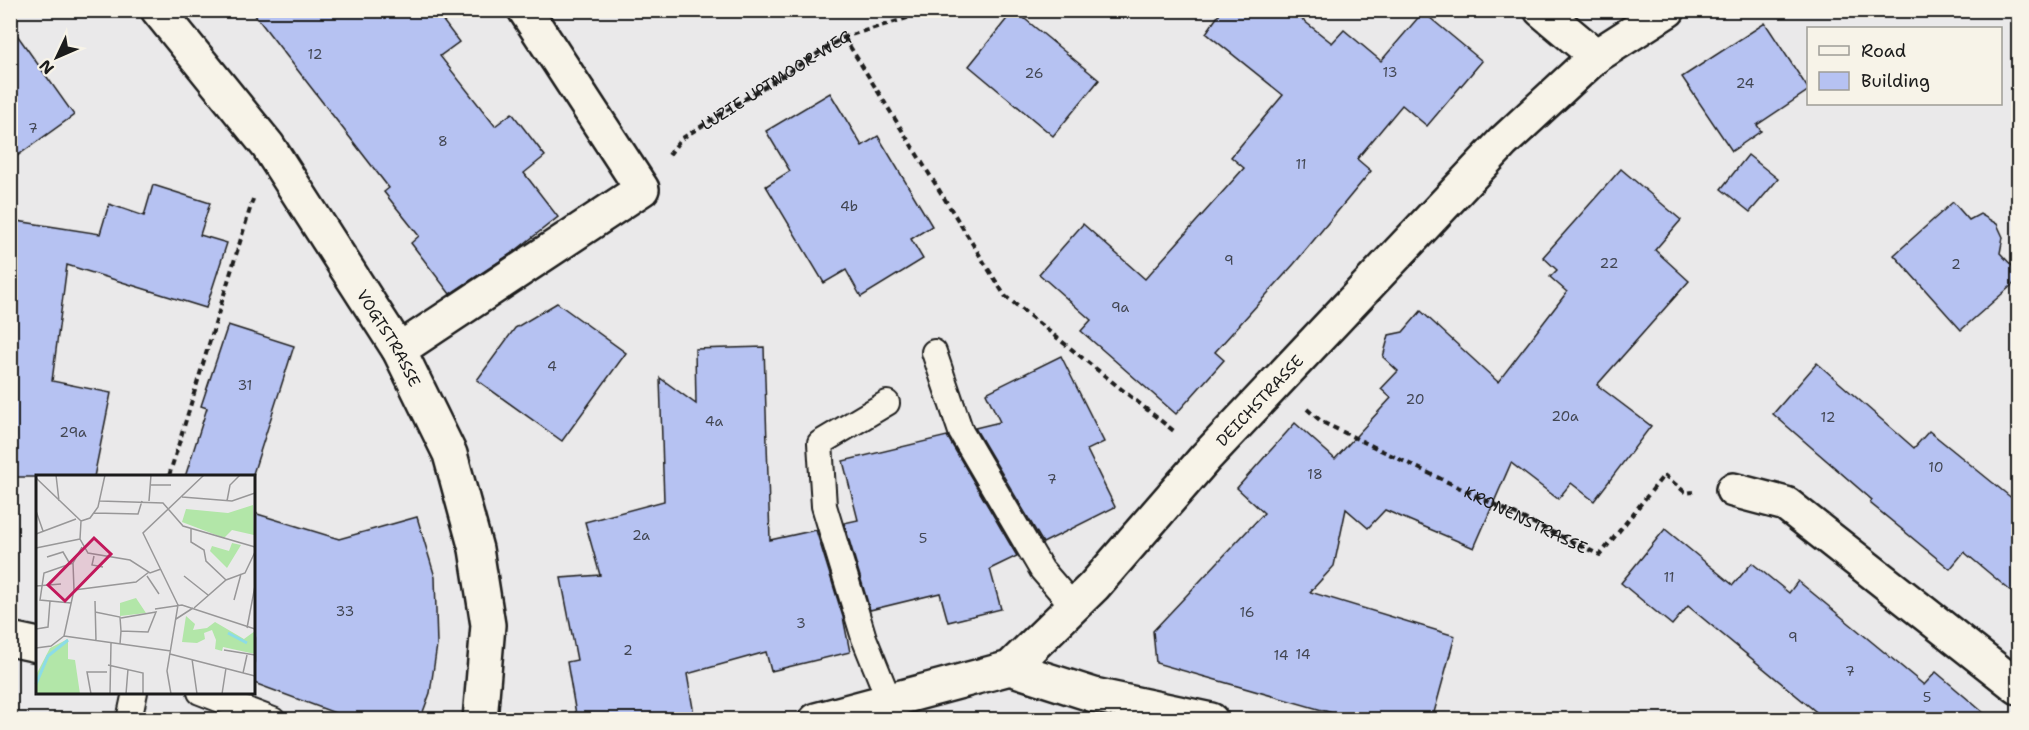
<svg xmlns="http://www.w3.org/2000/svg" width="2029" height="730" viewBox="0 0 2029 730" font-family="'Shantell Sans',sans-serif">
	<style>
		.building { fill: #b6c2f2; stroke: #1c1c1c; stroke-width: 1.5 }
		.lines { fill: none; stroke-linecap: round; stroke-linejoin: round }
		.service-casing { stroke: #1c1c1c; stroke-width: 28 }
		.pedestrian-casing { stroke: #1c1c1c; stroke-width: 38 }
		.minor-casing { stroke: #1c1c1c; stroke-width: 38 }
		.tertiary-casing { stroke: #1c1c1c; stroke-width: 38 }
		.path { stroke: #1c1c1c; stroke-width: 4; stroke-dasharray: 6 4.5; stroke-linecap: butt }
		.service { stroke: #f7f3e8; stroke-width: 24 }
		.pedestrian { stroke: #f7f3e8; stroke-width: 33 }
		.minor { stroke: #f7f3e8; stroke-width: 33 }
		.tertiary { stroke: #f7f3e8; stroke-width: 33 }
		.labels { text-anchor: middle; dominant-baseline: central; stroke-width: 6; stroke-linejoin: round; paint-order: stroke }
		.number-label { font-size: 14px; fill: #424652 }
		.street-label { font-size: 16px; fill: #1c1c1c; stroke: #f7f3e8 }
		.inset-river { fill: none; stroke: #8cdce7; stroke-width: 3 }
		.inset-road { fill: none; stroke: #989798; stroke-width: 1.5 }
		.view { fill: #c2185b; fill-opacity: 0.15; stroke: #c2185b; stroke-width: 3 }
		.inset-edge { fill: none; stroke: #1c1c1c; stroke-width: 3 }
	</style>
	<rect width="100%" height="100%" fill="#eae9ea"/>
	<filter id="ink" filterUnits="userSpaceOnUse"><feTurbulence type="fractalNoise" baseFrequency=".0167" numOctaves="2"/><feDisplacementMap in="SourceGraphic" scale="12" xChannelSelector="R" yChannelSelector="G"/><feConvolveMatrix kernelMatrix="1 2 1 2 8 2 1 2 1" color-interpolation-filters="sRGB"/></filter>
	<g filter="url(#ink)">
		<g class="building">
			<path d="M251,10h184l24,32 -19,14 55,70 17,-13 33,43 -21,17 34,44 -43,34 -65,43 -39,-51 8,-7 -35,-44 5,-4z"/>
			<path d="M1014,10l85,70 -46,56 -84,-70z"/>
			<path d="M1222,10h68l42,33 12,-13 37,31 42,-49 59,49 -55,65 -25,-21 -45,54 14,12 -77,93 -79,88 9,8 -48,54 -95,-83 10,-11 -52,-46 44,-50 62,55 99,-111 -13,-11 52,-62 -77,-62z"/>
			<path d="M1765,23l44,67 -52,35 4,6 -29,20 -50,-74z"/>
			<path d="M10,25l64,90 -64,46z"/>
			<path d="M830,93l32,53 16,-10 54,90 -21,13 12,20 -62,38 -15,-27 -22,13 -58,-97 24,-15 -24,-40z"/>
			<path d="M1748,155l30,24 -28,33 -29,-23z"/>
			<path d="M1621,169l60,51 -26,30 34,31 -92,104 54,41 -57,75 -23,-18 -13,16 -47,-36 -37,85 -89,-38 -17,18 -22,-19 -12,57 -24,26 145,44 -23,84h-75l-201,-57 -3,-32 111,-118 -27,-25 58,-65 40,36 56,-61 -10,-9 17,-18 -15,-14 6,-22 14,-3 18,-21 77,71 69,-90 -17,-15 7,-7 -14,-13z"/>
			<path d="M153,185l57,18 -10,32 27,8 -21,65 -139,-43 -15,116 59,12 -17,84h-84v-257l90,14 9,-30 35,12z"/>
			<path d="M1953,202l16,18 11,-6 17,10 6,13 -3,16 19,20v6l-58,51 -67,-75z"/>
			<path d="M557,303l69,50 -64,88 -85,-61 38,-52z"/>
			<path d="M228,325l66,21 -42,131h-67l22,-69 -6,-2z"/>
			<path d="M764,347l6,193 46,-10 27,87 7,35 -79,19 -5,-19 -79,22 8,46h-118l-10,-58 10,-2 -16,-82 39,-3 -15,-53 79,-21 -4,-123 36,26 -1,-55z"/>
			<path d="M1061,356l43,86 -17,8 28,57 -72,36 -68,-115 25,-6 -14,-29z"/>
			<path d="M1817,363l97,85 15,-17 90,73v94l-55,-46 -14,17 -80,-66 2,-3 -99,-86z"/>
			<path d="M947,436l70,120 -27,13 11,40 -53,13 -8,-29 -70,17 -26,-87 14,-3 -15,-59z"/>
			<path d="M254,513l85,26 78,-22 18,60 2,68 -7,48 -10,27h-66l-100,-37z"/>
			<path d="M1665,529l68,56 19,-22 37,30 9,-12 126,104 12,-13 56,48h-166l-138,-114 -16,19 -51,-42z"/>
		</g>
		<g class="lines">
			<g class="service-casing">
				<g id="service">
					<path d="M934,352l27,80 81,138 31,36"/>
					<path d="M887,403l-67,40 4,63 40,132 25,62"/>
					<path d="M200,692l73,28"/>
					<path d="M129,720l6,-28"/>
				</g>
			</g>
			<g class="pedestrian-casing">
				<path id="pedestrian" d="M10,639l28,6"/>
			</g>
			<g class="minor-casing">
				<g id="minor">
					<path d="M1541,10l55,46"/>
					<path d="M399,350l243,-161 -117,-179"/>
					<path d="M1733,490l53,14 232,183"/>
					<path d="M1010,668l84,27 117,25"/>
					<path id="s3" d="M816,720l194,-52 84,-82 112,-129 297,-315 93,-86 72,-46"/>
				</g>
			</g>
			<g class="tertiary-casing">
				<g id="tertiary">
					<path id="s4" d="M158,10l110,136 131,204 51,104 26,95 12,76 -8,95"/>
				</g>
			</g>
			<g class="path">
				<path d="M844,37l161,259 170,136"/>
				<path id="s1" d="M669,155l12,-16 163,-102 90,-27"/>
				<path id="s2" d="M1307,409l15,13 278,133 64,-80 22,18 7,-1"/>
				<path d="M169,476l84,-277"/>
			</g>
			<use href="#service" class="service"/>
			<use href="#pedestrian" class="pedestrian"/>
			<use href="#minor" class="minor"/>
			<use href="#tertiary" class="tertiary"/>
		</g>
	</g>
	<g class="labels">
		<g class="number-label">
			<text x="315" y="54">12</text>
			<text x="1390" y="72">13</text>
			<text x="1034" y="73">26</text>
			<text x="1745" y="83">24</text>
			<text x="33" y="128">7</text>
			<text x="443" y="141">8</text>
			<text x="1301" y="164">11</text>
			<text x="849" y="206">4b</text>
			<text x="1229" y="260">9</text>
			<text x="1609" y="263">22</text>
			<text x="1956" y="264">2</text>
			<text x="1120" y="307">9a</text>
			<text x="552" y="366">4</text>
			<text x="245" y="385">31</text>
			<text x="1415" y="399">20</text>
			<text x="1565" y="416">20a</text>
			<text x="1828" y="417">12</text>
			<text x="714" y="421">4a</text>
			<text x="73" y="432">29a</text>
			<text x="1936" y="467">10</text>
			<text x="1315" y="474">18</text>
			<text x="1052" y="479">7</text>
			<text x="641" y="535">2a</text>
			<text x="923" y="538">5</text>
			<text x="1669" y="577">11</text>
			<text x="345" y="611">33</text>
			<text x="1247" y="612">16</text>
			<text x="801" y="623">3</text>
			<text x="1793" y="637">9</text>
			<text x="628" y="650">2</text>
			<text x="1303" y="654">14</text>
			<text x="1281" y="655">14</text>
			<text x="1850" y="671">7</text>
			<text x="1927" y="697">5</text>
		</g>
		<g class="street-label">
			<text stroke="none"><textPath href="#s1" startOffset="132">LUZIE-UPTMOOR-WEG</textPath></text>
			<text stroke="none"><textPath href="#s4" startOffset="402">VOGTSTRASSE</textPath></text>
			<text stroke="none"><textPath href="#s3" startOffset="567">DEICHSTRASSE</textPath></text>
			<text stroke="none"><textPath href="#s2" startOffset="246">KRONENSTRASSE</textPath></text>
		</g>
	</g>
	<g transform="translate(36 475)">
		<rect width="219" height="219" fill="#eae9ea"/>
		<path d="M217,30l1,30 -22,-5 -8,8 -42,-16 4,-13 42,4zM196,68l9,2 -14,23 -17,-17 2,-5 17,5zM100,123l10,15 -26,3v-13zM150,141l9,8 -2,6 14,-2 8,-6 29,17 11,-8v23l-32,-7 -1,4 -7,-2 1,-9 -4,-10 -8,3 1,6 -8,4 -15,-1zM32,164v20l7,1 5,34h-44v-19l14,-27z" fill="#b2e6a8"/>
		<path class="inset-river" d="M192,158l19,10M0,209l12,-28 20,-16"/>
		<path class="inset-road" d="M20,0l3,26M0,3l45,43M115,10h20M146,22l50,4 23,-8M64,26l63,2 20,23 72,21M113,26l2,-26M191,26l3,-16 10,-10M0,36l7,20M58,38l44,1 4,-13M45,46l-1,18 8,14 42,7 20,13 11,-4M45,46l9,-3 8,-11 7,-32M155,54v13l13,8 2,11 20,19M0,59l40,-15M0,73l44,-9M58,81l-2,9 11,2M11,82l16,-5 7,12M111,101l12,18M148,101l24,19M0,111l25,-2M38,115l62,-8 13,-10M198,125l7,-26M59,126l1,40M35,128l-31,-3 4,-27 29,-10M158,133l32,-28 19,-7 10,-21M119,134l27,-4 73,24M59,137l25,5 1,14M140,144l17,-11M211,153l8,-42M0,154l12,-2 2,-26M28,161l107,15M28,161l10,-46 -1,-27 9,-16M84,169l1,-13 27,1 8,-20 -35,6M0,173l15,-2 13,-10M188,175l31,5M134,179l85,22M156,184l5,35M72,190l35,8v21M207,198l4,-18M55,219l-4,-22h20M74,219l1,-51M90,219l2,-25M135,219l-4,-23 11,-66 -35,-72 61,-58M186,219l4,-26"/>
		<path class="view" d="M58,63l17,16 -46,47 -17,-16z"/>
		<rect width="219" height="219" class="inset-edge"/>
	</g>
	<rect width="2029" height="730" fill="none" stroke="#f7f3e8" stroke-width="36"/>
	<rect x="18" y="18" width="1993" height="694" fill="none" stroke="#1c1c1c" stroke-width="2" filter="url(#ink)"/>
	<rect x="1807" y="27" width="195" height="78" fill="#f7f3e8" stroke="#9f9d96" stroke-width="1.5"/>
	<rect x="1819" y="46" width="30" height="9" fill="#f7f3e8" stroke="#9f9d96" stroke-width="1.5"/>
	<text x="1861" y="57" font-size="18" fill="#1c1c1c">Road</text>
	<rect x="1819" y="72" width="30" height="18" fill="#b6c2f2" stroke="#9f9d96" stroke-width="1.5"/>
	<text x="1861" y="87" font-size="18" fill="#1c1c1c">Building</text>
	<g transform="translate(57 57) rotate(226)" stroke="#f7f3e8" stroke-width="4.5" paint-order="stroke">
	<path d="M0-4.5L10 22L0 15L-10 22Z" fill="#1c1c1c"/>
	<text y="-9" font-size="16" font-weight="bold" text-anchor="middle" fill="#1c1c1c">N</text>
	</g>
</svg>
